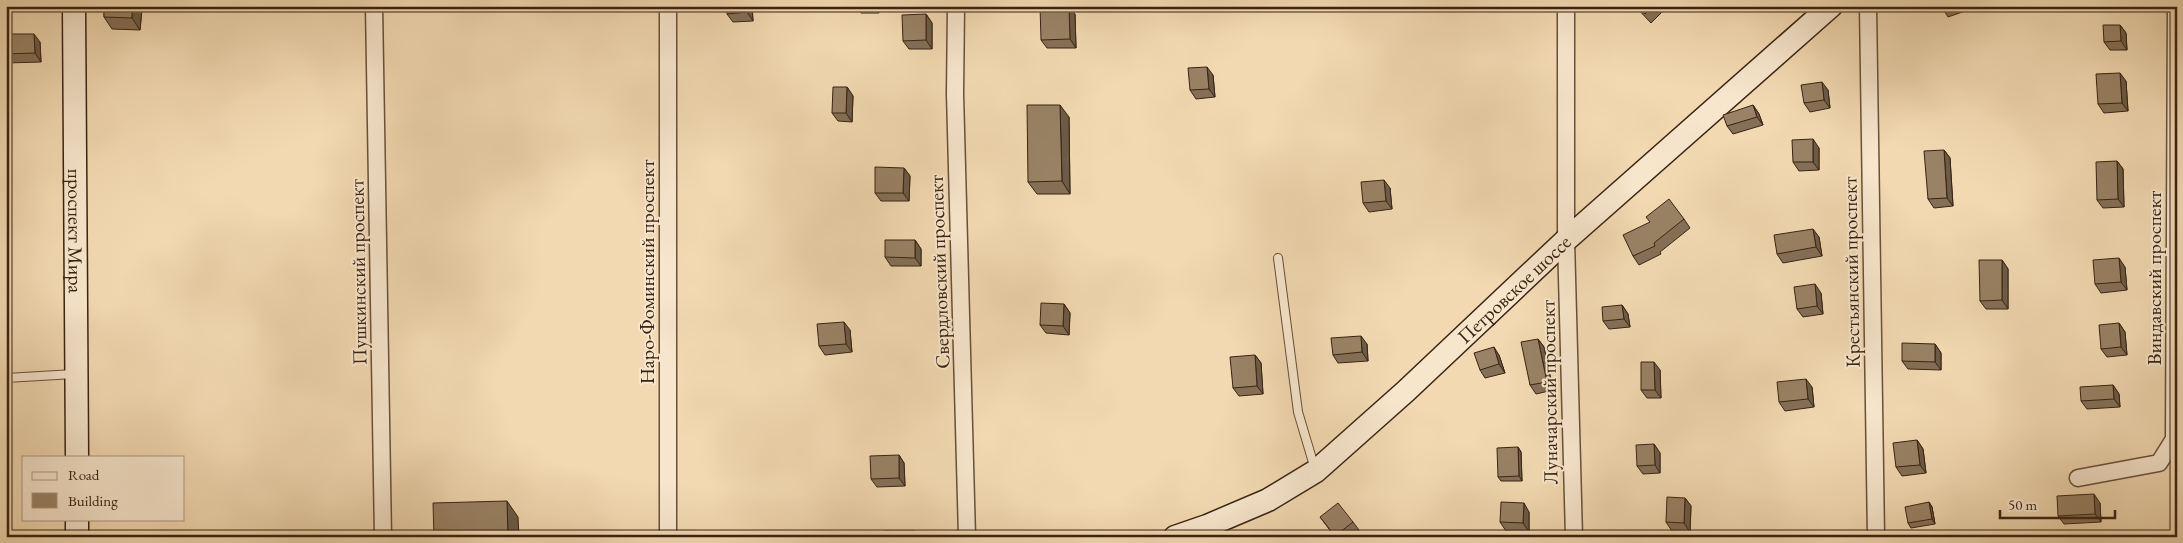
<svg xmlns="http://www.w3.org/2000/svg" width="2183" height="543" viewBox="0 0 2183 543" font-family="'EB Garamond',serif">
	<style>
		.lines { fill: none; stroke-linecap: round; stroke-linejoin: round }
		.lane-casing { stroke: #67503a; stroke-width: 10 }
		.street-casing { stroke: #67503a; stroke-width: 19 }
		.secondary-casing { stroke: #392312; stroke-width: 25 }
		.lane { stroke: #f7e6cc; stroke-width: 8 }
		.street { stroke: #f7e6cc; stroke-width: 16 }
		.secondary { stroke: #f7e6cc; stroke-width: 22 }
		.wall { fill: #847057; stroke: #392312 }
		.shaded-wall { fill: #6b5b47; stroke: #392312 }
		.building { fill: #998265; stroke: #392312 }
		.labels { text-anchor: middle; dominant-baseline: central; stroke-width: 4; stroke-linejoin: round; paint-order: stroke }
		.street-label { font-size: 20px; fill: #392312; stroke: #f7e6cc }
	</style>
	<rect width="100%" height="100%" fill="#f2d9b1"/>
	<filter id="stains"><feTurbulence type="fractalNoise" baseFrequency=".004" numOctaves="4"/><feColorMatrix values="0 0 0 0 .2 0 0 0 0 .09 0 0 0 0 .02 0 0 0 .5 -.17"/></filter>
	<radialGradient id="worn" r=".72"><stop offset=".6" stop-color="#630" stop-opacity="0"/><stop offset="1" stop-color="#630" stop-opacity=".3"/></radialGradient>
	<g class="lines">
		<g class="lane-casing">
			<g id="lane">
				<path d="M1278,258l20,154 17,57"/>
				<path d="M6,378l68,-4"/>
			</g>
		</g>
		<g class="street-casing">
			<g id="street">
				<path d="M374,6l9,531"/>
				<path d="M668,6v531"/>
				<path d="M956,6l-1,88 12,443"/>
				<path d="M1566,6v234l8,297"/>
				<path d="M1868,6l8,531"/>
				<path d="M2078,478l81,-15 15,-24 2,-433"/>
			</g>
		</g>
		<g class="secondary-casing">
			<g id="secondary">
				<path id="s1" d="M74,6l3,451"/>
				<path d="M77,537v-18"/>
				<path id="s2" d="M1175,537l32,-11 61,-26 48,-29 90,-80 160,-151 265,-234"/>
			</g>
		</g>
		<use href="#lane" class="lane"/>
		<use href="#street" class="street"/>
		<use href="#secondary" class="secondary"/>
	</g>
	<g class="wall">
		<path d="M104,6h36l2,3 -2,21 -28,-1 -8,-12z"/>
		<path d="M752,6l1,15 -20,1 -6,-8z"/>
		<path d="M879,6v7h-18l-3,-4z"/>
		<path d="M1635,6h33l-17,17z"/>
		<path d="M1941,6h29l1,3 -23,8z"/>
		<path d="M926,14l6,9v26h-23l-6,-8z"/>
		<path d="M1075,14l1,34h-29l-6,-8z"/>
		<path d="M2120,25l6,8 1,17h-17l-6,-8z"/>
		<path d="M6,34l34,8 1,20 -35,1z"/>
		<path d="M1213,75l2,22 -19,2 -6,-9z"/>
		<path d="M2126,81l2,30 -24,2 -6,-9z"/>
		<path d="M847,87l6,9 -1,26 -14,-1 -6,-8z"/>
		<path d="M1828,90l2,18 -20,4 -6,-9z"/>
		<path d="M1753,105l6,9 4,11 -30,9 -6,-8z"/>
		<path d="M1069,117l1,77h-33l-9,-12z"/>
		<path d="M1819,148v22l-20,1 -6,-9z"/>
		<path d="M1944,150l6,8 3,48 -19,2 -6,-9z"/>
		<path d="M2117,161l6,8 1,38 -21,1 -6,-8z"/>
		<path d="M904,168l6,8 -1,25h-28l-6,-8z"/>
		<path d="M1390,188l2,21 -23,3 -6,-9z"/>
		<path d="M1684,219l6,9 -30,24 1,2 -22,11 -6,-9 17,-33z"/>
		<path d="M1819,237l3,19 -39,7 -6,-9z"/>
		<path d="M915,240l6,9v17h-30l-6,-9z"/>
		<path d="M2002,260l6,9v40h-22l-6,-8z"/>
		<path d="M2125,267l2,23 -26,3 -6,-9z"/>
		<path d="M1821,293l2,21 -20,3 -6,-8z"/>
		<path d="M1064,304l6,9 -1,22 -23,-2 -6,-8z"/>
		<path d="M1622,305l6,9 2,13 -21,2 -6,-8z"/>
		<path d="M2119,323l6,9 2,23 -20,2 -6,-8z"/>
		<path d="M850,330l2,22 -27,3 -6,-9z"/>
		<path d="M1538,339l6,8 9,43 -17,4 -6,-9z"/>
		<path d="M1367,344l1,17 -30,2 -5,-8z"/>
		<path d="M1935,344l6,9v17l-33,-1 -6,-8z"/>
		<path d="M1255,355l6,8 2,31 -24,2 -6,-8z"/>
		<path d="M1499,355l6,18 -20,5 -5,-8z"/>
		<path d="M1660,370l1,28h-14l-6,-8z"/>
		<path d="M2113,385l6,9 1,13 -33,2 -6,-8z"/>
		<path d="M1812,387l2,20 -29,4 -6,-9z"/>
		<path d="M1917,440l6,9 3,24 -24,3 -6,-9z"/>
		<path d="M1654,444l6,9v20l-17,1 -6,-8z"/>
		<path d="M1518,447l3,5 1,29h-21l-3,-4z"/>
		<path d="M899,455l5,8 1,23 -28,1 -6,-8z"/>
		<path d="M1685,498l6,8 -1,26 -18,-1 -6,-9z"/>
		<path d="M1929,502l3,5 3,17 -24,4 -3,-5z"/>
		<path d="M2100,503l1,19 -37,2 -6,-8z"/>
		<path d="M1529,512v20l-23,-1 -6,-9z"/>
		<path d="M1320,517l33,5 6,8 -8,7h-16z"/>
	</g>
	<g class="shaded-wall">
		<path d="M132,6h8l2,3 -2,21 -8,-12z"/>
		<path d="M747,6h5l1,15 -6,-9z"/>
		<path d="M876,6h3v7l-3,-4z"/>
		<path d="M1069,6l6,8 1,34 -6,-9z"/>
		<path d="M926,14l6,9v26l-6,-9z"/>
		<path d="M2120,25l6,8 1,17 -6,-9z"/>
		<path d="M34,34l6,8 1,20 -6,-9z"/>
		<path d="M1207,67l6,8 2,22 -6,-8z"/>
		<path d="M2120,73l6,8 2,30 -6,-8z"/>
		<path d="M1822,82l6,8 2,18 -6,-8z"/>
		<path d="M847,87l6,9 -1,26 -6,-9z"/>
		<path d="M1060,105l9,12 1,77 -8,-13z"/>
		<path d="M1753,105l6,9 4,11 -6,-8z"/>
		<path d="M1813,139l6,9v22l-6,-8z"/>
		<path d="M1944,150l6,8 3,48 -6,-8z"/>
		<path d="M2117,161l6,8 1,38 -6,-8z"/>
		<path d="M904,168l6,8 -1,25 -6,-8z"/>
		<path d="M1384,180l6,8 2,21 -6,-8z"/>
		<path d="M1813,229l6,8 3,19 -6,-9z"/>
		<path d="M915,240l6,9v17l-6,-8z"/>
		<path d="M2119,258l6,9 2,23 -6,-8z"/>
		<path d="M2002,260l6,9v40l-6,-9z"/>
		<path d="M1815,284l6,9 2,21 -6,-8z"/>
		<path d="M1064,304l6,9 -1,22 -6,-9z"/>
		<path d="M1622,305l6,9 2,13 -6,-8z"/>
		<path d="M844,322l6,8 2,22 -6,-8z"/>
		<path d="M2119,323l6,9 2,23 -6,-8z"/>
		<path d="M1361,336l6,8 1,17 -6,-9z"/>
		<path d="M1538,339l6,8 9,43 -6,-8z"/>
		<path d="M1935,344l6,9v17l-6,-8z"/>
		<path d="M1494,347l5,8 6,18 -6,-9z"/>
		<path d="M1255,355l6,8 2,31 -6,-8z"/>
		<path d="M1654,362l6,8 1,28 -6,-8z"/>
		<path d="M1806,379l6,8 2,20 -6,-8z"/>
		<path d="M2113,385l6,9 1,13 -6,-8z"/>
		<path d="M1917,440l6,9 3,24 -6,-8z"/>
		<path d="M1654,444l6,9v20l-5,-8z"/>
		<path d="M1518,447l3,5 1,29 -3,-5z"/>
		<path d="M899,455l5,8 1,23 -6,-8z"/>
		<path d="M2094,494l6,9 1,19 -6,-8z"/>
		<path d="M1685,498l6,8 -1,26 -6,-9z"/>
		<path d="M507,501l11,16 1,20h-11z"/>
		<path d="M1929,502l3,5 3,17 -3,-5z"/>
		<path d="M1524,503l5,9v20l-6,-9z"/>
		<path d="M6,525l3,3 -1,9h-2z"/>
		<path d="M914,531l4,6h-4z"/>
	</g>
	<g class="building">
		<path d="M104,6h28v12l-28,-1z"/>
		<path d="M726,6h21v6l-20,2z"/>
		<rect x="858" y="6" width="18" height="3"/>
		<path d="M1040,6h29l1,33 -29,1z"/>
		<path d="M1637,6h16l-8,8z"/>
		<path d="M1941,6h8l-7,3z"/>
		<path d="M926,14v26l-23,1 -1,-26z"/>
		<path d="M2103,25h17l1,16 -17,1z"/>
		<path d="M6,34h28l1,19 -29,1z"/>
		<path d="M1207,67l2,22 -19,1 -2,-22z"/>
		<path d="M2120,73l2,30 -24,1 -2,-30z"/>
		<path d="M1822,82l2,18 -20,3 -3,-18z"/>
		<path d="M833,87h14l-1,26h-14z"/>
		<path d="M1027,105h33l2,76 -34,1z"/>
		<path d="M1753,105l4,12 -30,9 -4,-11z"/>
		<path d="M1813,139v23h-20l-1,-22z"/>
		<path d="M1944,150l3,48 -19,1 -4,-48z"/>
		<path d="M2117,161l1,38 -21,1 -1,-38z"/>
		<path d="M875,167l29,1 -1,25h-28z"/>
		<path d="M1384,180l2,21 -23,2 -2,-21z"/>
		<path d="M1669,199l15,20 -30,24 1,3 -22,10 -10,-21 27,-13 -4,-5z"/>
		<path d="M1813,229l3,18 -39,7 -3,-19z"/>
		<path d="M885,240h30v18l-30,-1z"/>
		<path d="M2119,258l2,24 -26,2 -2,-24z"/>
		<path d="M1979,260h23v40l-22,1z"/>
		<path d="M1815,284l2,22 -20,3 -3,-22z"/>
		<path d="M1041,303l23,1 -1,22 -23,-1z"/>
		<path d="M1622,305l2,14 -21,2 -1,-14z"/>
		<path d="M844,322l2,22 -27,2 -2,-22z"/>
		<path d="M2119,323l2,24 -20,2 -2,-24z"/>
		<path d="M1361,336l1,16 -29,3 -2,-17z"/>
		<path d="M1538,339l9,43 -17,3 -9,-43z"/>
		<path d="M1902,343l33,1v18l-33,-1z"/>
		<path d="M1494,347l5,17 -19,6 -6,-17z"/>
		<path d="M1255,355l2,31 -24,2 -3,-31z"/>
		<path d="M1641,362h13l1,28h-14z"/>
		<path d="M1806,379l2,20 -29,3 -2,-20z"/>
		<path d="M2113,385l1,14 -33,2 -1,-14z"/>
		<path d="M1917,440l3,25 -24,2 -3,-24z"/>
		<path d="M1654,444l1,21 -18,1 -1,-21z"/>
		<path d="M1518,447l1,29 -21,1 -1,-29z"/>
		<path d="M899,455v23l-28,1 -1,-23z"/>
		<path d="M2094,494l1,20 -37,2 -1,-20z"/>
		<path d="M1667,497l18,1 -1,25 -18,-1z"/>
		<path d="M507,501l1,36h-74l-1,-34z"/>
		<path d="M1501,502l23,1 -1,20 -23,-1z"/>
		<path d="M1929,502l3,17 -24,4 -3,-16z"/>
		<path d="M1338,503l15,19 -18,14 -15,-19z"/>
		<rect x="885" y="531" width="29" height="6"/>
	</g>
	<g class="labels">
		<g class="street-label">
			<text stroke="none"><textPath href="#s1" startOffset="225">проспект Мира</textPath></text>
			<text transform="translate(358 272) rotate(-91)">Пушкинский проспект</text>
			<text transform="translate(647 272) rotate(-90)">Наро-Фоминский проспект</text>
			<text transform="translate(939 272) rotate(-92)">Свердловский проспект</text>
			<text transform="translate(1851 272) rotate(-91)">Крестьянский проспект</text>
			<text transform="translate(2154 278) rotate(-90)">Виндавский проспект</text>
			<text stroke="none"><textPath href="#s2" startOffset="425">Петровское шоссе</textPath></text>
			<text transform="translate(1549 392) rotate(-91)">Луначарский проспект</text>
		</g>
	</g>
	<rect width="2183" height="543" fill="none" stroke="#f2d9b1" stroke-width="25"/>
	<rect x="8" y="8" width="2168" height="528" fill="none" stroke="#392312" stroke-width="2.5"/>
	<rect x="12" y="12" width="2158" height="518" fill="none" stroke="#392312"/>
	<rect x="22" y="456" width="162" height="65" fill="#f7e6cc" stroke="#ab9882"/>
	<rect x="32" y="472" width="25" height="8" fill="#f7e6cc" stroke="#ab9882"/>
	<text x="68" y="480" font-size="15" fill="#392312">Road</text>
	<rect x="32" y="493" width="25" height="15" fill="#998265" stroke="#ab9882"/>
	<text x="68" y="506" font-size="15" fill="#392312">Building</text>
	<path d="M2000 510v8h115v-8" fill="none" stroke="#392312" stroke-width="2.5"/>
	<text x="2008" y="510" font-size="15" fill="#392312" stroke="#f7e6cc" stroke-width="4" paint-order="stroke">50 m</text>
	<rect width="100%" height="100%" filter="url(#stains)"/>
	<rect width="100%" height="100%" fill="url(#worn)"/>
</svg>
